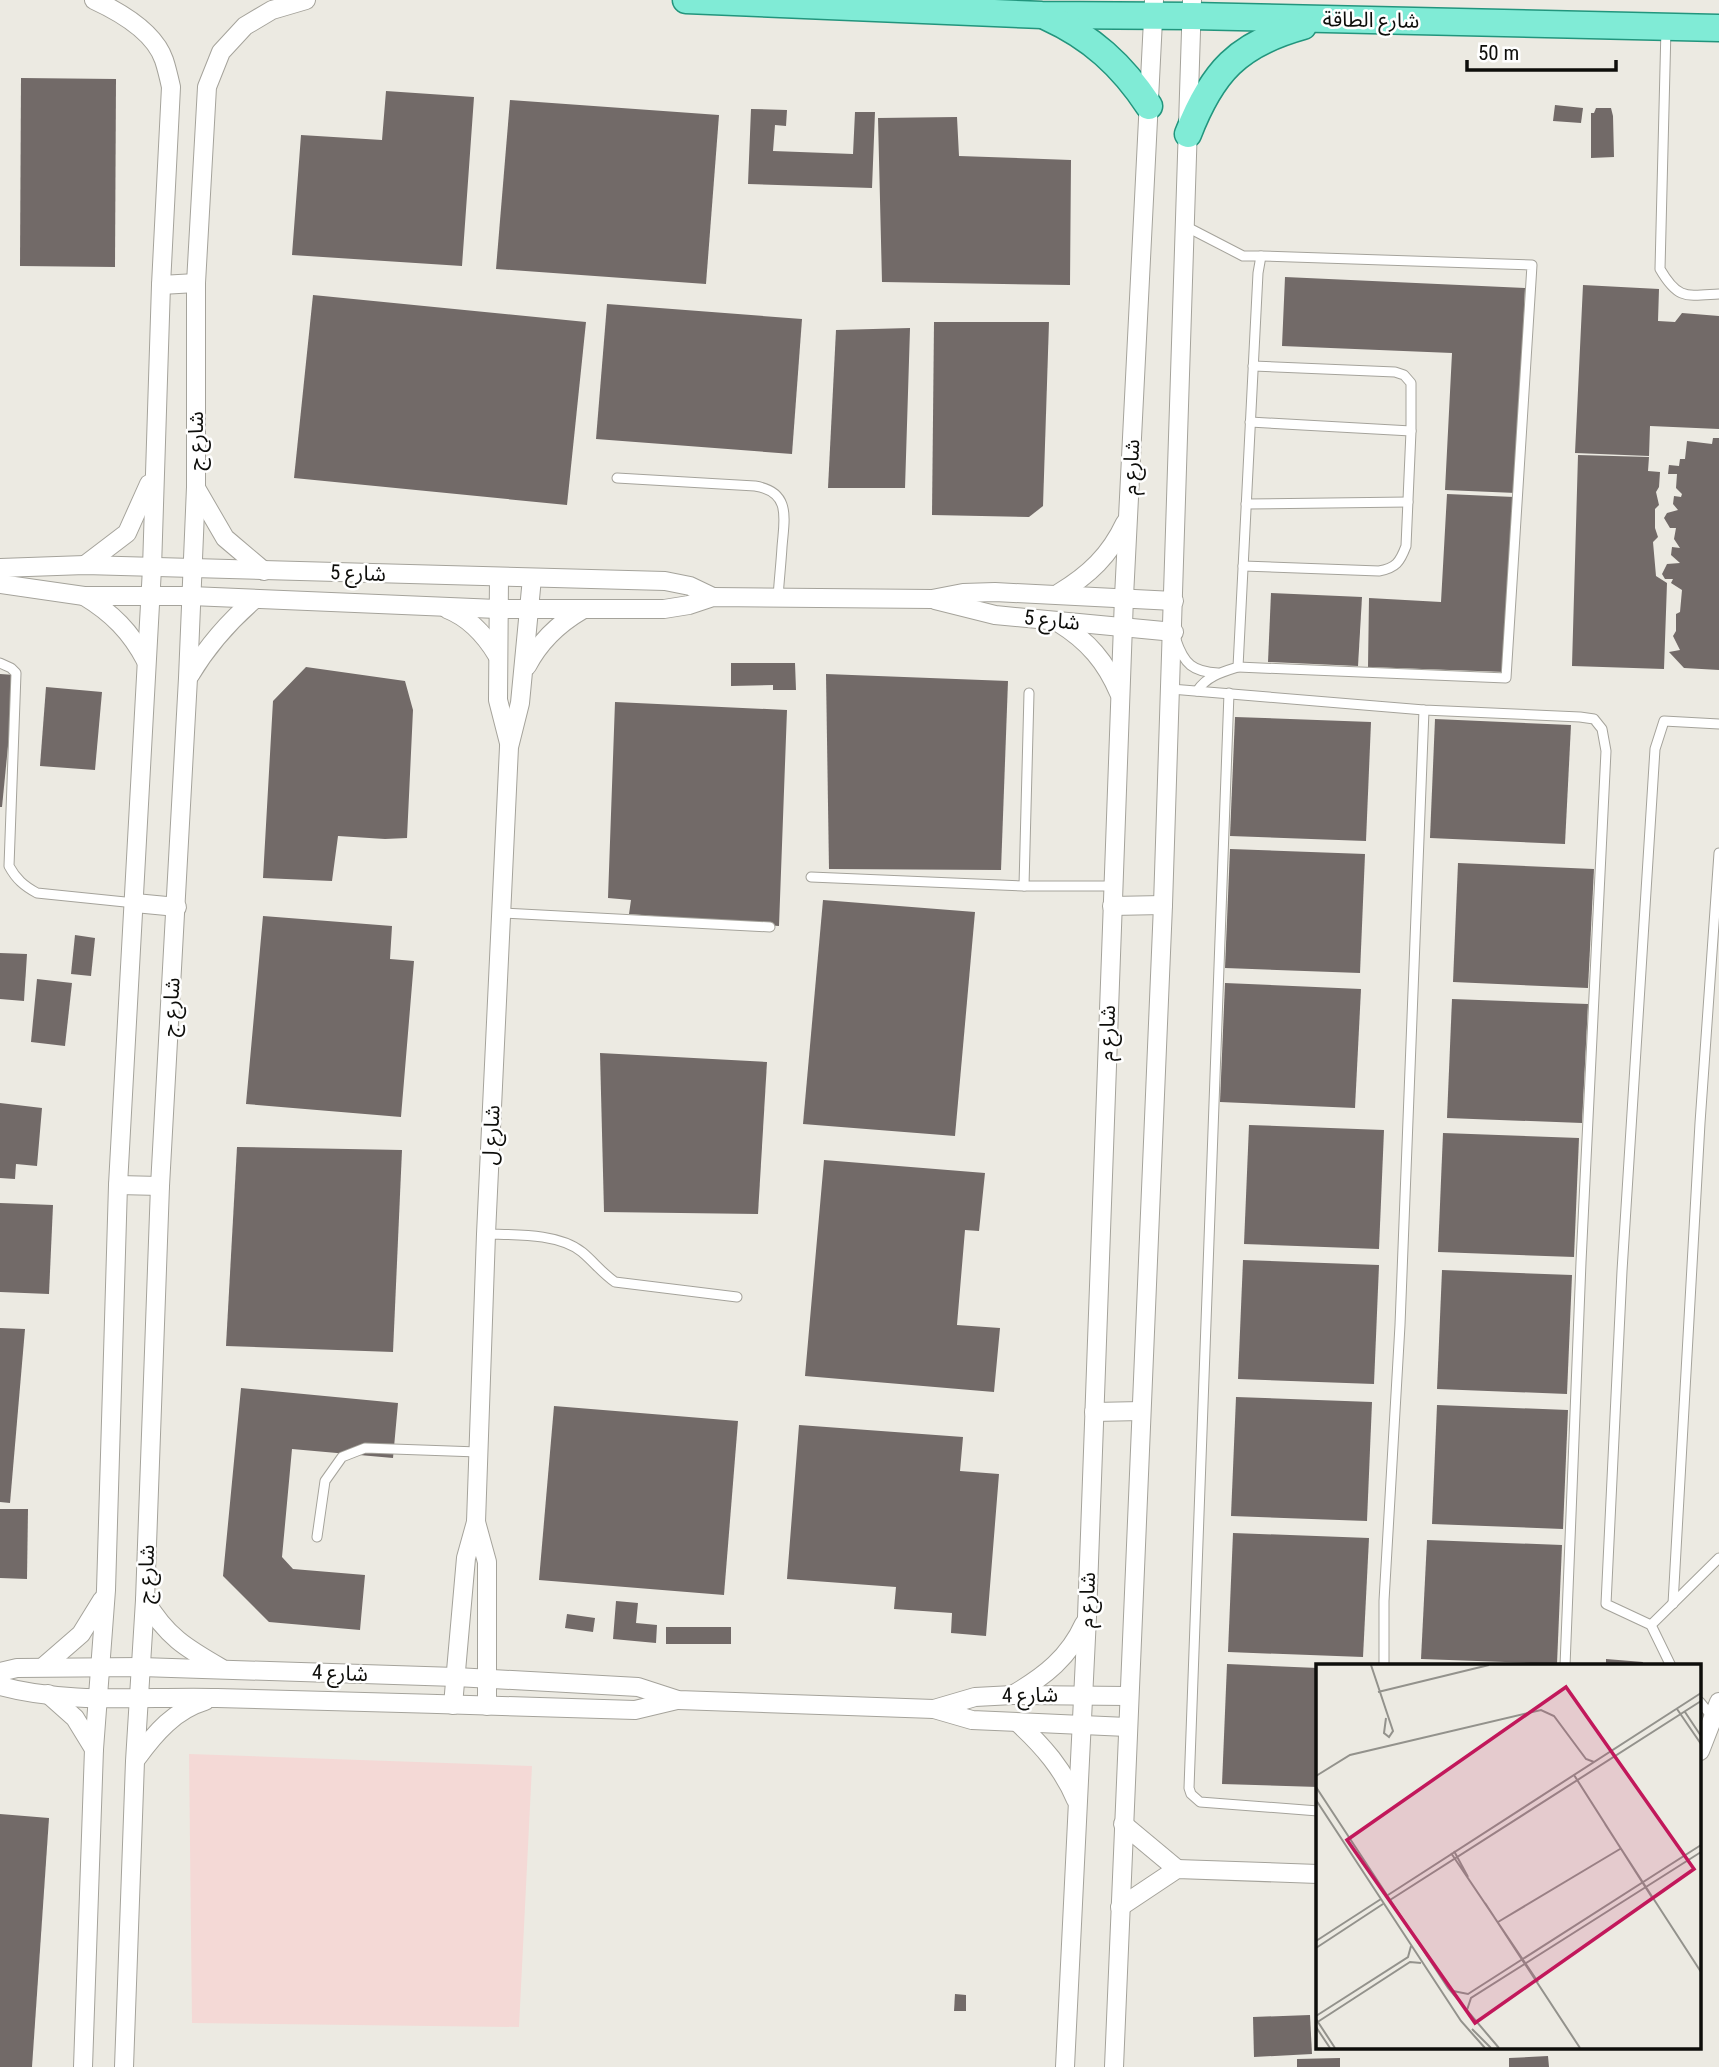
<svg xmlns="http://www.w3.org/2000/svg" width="1719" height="2067" viewBox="0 0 1719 2067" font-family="'Roboto Condensed','Noto Sans Arabic',sans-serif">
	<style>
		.commercial { fill: #f4d9d6 }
		.building { fill: #726a68 }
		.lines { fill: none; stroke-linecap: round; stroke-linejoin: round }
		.service-casing { stroke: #a5a39b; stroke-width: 11 }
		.minor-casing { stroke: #a5a39b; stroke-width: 20 }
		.primary-casing { stroke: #22957d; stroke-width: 29 }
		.service { stroke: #fff; stroke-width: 9 }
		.minor { stroke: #fff; stroke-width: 18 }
		.primary { stroke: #80ebd6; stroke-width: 26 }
		.labels { text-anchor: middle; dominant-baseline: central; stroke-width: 5; stroke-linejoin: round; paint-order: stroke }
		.street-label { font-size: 21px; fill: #0e0e0b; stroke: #fff }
		.inset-road { fill: none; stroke: #93928c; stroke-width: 2 }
		.view { fill: #c2185b; fill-opacity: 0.15; stroke: #c2185b; stroke-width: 3.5 }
		.inset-edge { fill: none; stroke: #0e0e0b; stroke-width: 3.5 }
	</style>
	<rect width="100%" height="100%" fill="#eceae2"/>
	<path class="commercial" d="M189,1754l343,12 -13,261 -327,-4z"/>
	<g class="building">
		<path d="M21,78l95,1 -1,188 -95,-1z"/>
		<path d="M386,91l88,6 -12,169 -170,-11 9,-120 81,5z"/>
		<path d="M510,100l209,15 -13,169 -210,-15z"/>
		<path d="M1555,105l28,3 -2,15 -28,-2z"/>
		<path d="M1596,108h15l2,8 1,41 -23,1v-45h3z"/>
		<path d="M751,109l36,1 -1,16 -11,-1 -2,26 80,3 2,-42h20l-3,76 -124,-4z"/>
		<path d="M957,117l2,39 112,4 -1,125 -188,-3 -4,-164z"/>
		<path d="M1285,277l240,11 -9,205 -71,-3 7,-137 -170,-7z"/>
		<path d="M1583,285l76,4 -1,32 17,1 7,-9 37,3v113l-69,-3 -1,30 -74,-3z"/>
		<path d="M313,295l273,27 -19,183 -273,-27z"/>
		<path d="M607,304l195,15 -10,135 -196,-15z"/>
		<path d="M934,322h115l-6,184 -14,11 -97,-2z"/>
		<path d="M910,328l-5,160h-77l8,-158z"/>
		<path d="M1713,438h6v232l-35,-2 -15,-16 11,-2 -7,-14 3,-5v-17l4,-2 2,-22 -11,-7 2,-4h-8l-3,-5 5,-10 13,-1 -9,-8 1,-8 8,1 -6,-9 2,-11h-6l-6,-10 3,-5 11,-3 -5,-6 1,-8 7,1 1,-3 -6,-6 1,-14h-9l1,-9 10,1 1,-7h5l2,-18 25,3z"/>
		<path d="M1578,455l71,2 -1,14 12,1 -1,15 -3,5 3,13 -4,4v19l3,9 -5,5 3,34 11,7 -3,86 -92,-3z"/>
		<path d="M1447,494l67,3 -9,175 -137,-5 1,-69 72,4z"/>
		<path d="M1271,593l91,4 -4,69 -90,-4z"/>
		<path d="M731,663h64l1,27h-23v-5l-42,1z"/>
		<path d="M306,667l99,14 8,29 -6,128 -22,1 -47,-3 -6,45 -69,-3 10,-177z"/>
		<path d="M0,674l15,1 -13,132h-2z"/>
		<path d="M826,674l182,7 -7,189 -172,-1z"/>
		<path d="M46,687l56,5 -7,78 -55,-4z"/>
		<path d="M615,702l172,8 -8,216 -150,-12 2,-14 -23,-2z"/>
		<path d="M1235,717l136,5 -5,119 -136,-5z"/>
		<path d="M1435,719l136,6 -6,119 -135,-6z"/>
		<path d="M1230,849l135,5 -5,119 -135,-5z"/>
		<path d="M1458,863l136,6 -6,119 -135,-6z"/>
		<path d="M823,900l152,12 -20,224 -152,-12z"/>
		<path d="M263,916l129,10 -2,33 24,2 -13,156 -155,-13z"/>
		<path d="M75,935l20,3 -4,38 -20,-2z"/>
		<path d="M0,953l27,1 -3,47 -24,-2z"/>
		<path d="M37,979l35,4 -7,63 -34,-4z"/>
		<path d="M1225,983l136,6 -6,119 -135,-6z"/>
		<path d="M1452,999l136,5 -6,119 -135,-5z"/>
		<path d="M600,1053l167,9 -9,152 -154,-2z"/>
		<path d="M0,1103l42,5 -5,58 -21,-2 -1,15 -15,-1z"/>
		<path d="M1249,1125l135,5 -5,119 -135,-5z"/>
		<path d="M1443,1133l136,5 -5,119 -136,-5z"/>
		<path d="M237,1147l165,3 -9,202 -167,-6z"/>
		<path d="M824,1160l161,13 -6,58 -14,-1 -8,95 43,3 -6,64 -189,-16z"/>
		<path d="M0,1203l53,2 -4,89 -49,-2z"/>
		<path d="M1243,1260l136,5 -5,119 -136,-5z"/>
		<path d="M1442,1270l130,5 -5,119 -130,-5z"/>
		<path d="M0,1328l25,1 -15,174 -10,-1z"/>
		<path d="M241,1388l157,15 -5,55 -101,-9 -10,108 11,12 72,6 -5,55 -91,-8 -46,-46z"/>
		<path d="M1236,1397l136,5 -5,119 -136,-5z"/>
		<path d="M1437,1405l131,5 -5,119 -131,-5z"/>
		<path d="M554,1406l184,15 -14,174 -185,-15z"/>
		<path d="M799,1425l164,12 -3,34 39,3 -13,162 -35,-3 1,-20 -58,-4 2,-22 -109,-8z"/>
		<path d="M0,1509h28l-1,70 -27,-1z"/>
		<path d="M1233,1533l136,5 -6,119 -135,-5z"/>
		<path d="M1427,1540l135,5 -5,119 -136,-5z"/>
		<path d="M616,1601l22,2 -2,20 21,2 -1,18 -43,-4z"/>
		<path d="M567,1614l28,4 -2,14 -28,-4z"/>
		<rect x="666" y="1627" width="65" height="17"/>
		<path d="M1606,1659l37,3 -1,4h-36z"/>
		<path d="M1227,1664l91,4v119l-96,-3z"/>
		<path d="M0,1814l49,4 -17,249h-32z"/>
		<path d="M955,1994l11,1v16h-12z"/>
		<path d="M1310,2015l2,39 -58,3 -1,-40z"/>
		<path d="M1548,2056l1,11h-40v-9z"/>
		<path d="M1340,2058v9h-43v-8z"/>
	</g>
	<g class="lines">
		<g class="service-casing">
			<g id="service">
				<path d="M1666,28l-6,241c18,31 26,27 59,25"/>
				<path d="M1185,226l58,30h18l-3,17 -20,394c-16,5 -31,9 -41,24"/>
				<path d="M1250,422l161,9v-48l-7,-8 -9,-3 -142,-6"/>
				<path d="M617,478l138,8c37,6 29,34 27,61 -1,17 -3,34 -4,51"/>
				<path d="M1246,504l162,-2"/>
				<path d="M1243,566l136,5c17,-3 21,-9 27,-25l5,-115"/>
				<path d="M1176,640c8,24 17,32 42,33"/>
				<path d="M0,663l11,5 5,5 -7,193c7,13 15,20 28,27l98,10"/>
				<path d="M1238,667l268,11 26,-413 -271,-9"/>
				<path d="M1171,689l253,21 156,7 14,2 8,10 4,22 -25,511 -16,404"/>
				<path d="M1229,693l-40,1095 2,6 9,8 118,9"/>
				<path d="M811,877l213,9h88"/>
				<path d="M1024,886l5,-193"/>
				<path d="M501,913l269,14"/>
				<path d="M486,1234c29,1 72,-1 96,18 12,10 20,21 33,30l122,15"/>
				<path d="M317,1537l8,-56 17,-24 23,-9 113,4"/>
				<path d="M1673,1604l27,-481 19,-270"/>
				<path d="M1651,1625l-45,-21 16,-333 33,-522 9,-28 55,3"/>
				<path d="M1384,1666v-65l16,-276 24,-615"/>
				<path d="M1671,1666l-20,-41 68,-67"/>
				<path d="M1700,1702l13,16"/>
			</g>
		</g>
		<g class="minor-casing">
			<g id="minor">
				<path d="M161,285l35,-2"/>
				<path d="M196,488l29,50 39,33"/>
				<path d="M85,565l42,-32 22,-49"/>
				<path d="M0,568l85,-3 580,16 25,5 23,11"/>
				<path d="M499,577l-1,123 11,43"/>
				<path d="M0,584l84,12h107l306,13h167l25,-4 24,-8 219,2 31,-6 32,-1 179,9"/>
				<path d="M1059,593c30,-18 51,-38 66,-70"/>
				<path d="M84,596c28,17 47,36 62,65"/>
				<path d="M935,600l60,15 179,17"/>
				<path d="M447,609c23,9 38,26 50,46"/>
				<path d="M1059,623c29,18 47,39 60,70"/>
				<path d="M527,666c13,-25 31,-42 55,-56"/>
				<path d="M190,675c18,-30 38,-53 65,-76"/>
				<path d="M135,903l42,4"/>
				<path d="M1112,906l51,-1"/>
				<path d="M118,1185l42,1"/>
				<path d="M1094,1412l47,-1"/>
				<path d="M476,1522l11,40v144"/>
				<path d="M145,1600c21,36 41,48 76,68"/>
				<path d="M43,1667l38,-33 21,-34"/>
				<path d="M0,1672l17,-4 124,-1 315,10 182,10 40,13 256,9 38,11 155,7"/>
				<path d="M0,1686c68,19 147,10 217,12 139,3 279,8 418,12l42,-10"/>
				<path d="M48,1694l27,24 19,31"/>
				<path d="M1014,1694c31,-18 55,-37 70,-70"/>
				<path d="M453,1705l13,-147 10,-36 10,-288 23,-487 11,-44 12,-125"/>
				<path d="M934,1709l41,-12 38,-2 115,1"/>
				<path d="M1018,1723c25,23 45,46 58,77"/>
				<path d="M1700,1751l19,-49"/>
				<path d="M137,1758c18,-25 38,-48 68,-57"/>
				<path d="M1123,1824l54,45"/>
				<path d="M1120,1907l57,-38 141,5"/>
				<path d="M83,2067l11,-318 12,-159 12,-405 34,-617 9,-283 10,-198c-2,-9 -4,-18 -7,-27 -10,-29 -44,-48 -70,-60"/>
				<path d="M124,2067l11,-306 10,-161 15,-414 28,-508 8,-191v-204l11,-196 14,-35 24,-26 27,-16 34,-10"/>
				<path d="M1065,2067l22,-450 37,-1020 30,-597"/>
				<path d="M1114,2067l49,-1162 29,-905"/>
			</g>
		</g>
		<g class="primary-casing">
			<g id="primary">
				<path d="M686,0l356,15 150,1 527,12"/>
				<path d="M1047,17c44,20 75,48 102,89"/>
				<path d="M1188,134c24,-62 50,-90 115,-108"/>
			</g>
		</g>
		<use href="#service" class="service"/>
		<use href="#minor" class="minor"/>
		<use href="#primary" class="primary"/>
	</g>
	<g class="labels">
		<g class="street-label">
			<text transform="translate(1371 20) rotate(1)">شارع الطاقة</text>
			<text transform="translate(196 441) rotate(-90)">شارع ج</text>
			<text transform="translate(1131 467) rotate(-87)">شارع م</text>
			<text transform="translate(358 573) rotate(2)">شارع 5</text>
			<text transform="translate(1052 620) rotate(6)">شارع 5</text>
			<text transform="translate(171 1007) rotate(-87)">شارع ج</text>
			<text transform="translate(1107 1033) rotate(-88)">شارع م</text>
			<text transform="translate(491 1135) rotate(-87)">شارع ل</text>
			<text transform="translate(146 1574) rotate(-88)">شارع ج</text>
			<text transform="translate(1087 1600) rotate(-88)">شارع م</text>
			<text transform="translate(340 1673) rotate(2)">شارع 4</text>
			<text transform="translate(1030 1695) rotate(-1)">شارع 4</text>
		</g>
	</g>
	<g transform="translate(1316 1664)">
		<rect width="385" height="385" fill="#eceae2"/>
		<path class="inset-road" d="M55,1l22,66 -4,6 -5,-4 2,-15M62,28l111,-27M361,45l24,35M369,48l16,24M258,111l79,124M0,112l34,-21 191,-45 13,6 32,43 8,3M0,123l132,201 51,60M0,136l145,221 24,27M289,160l96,148M138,187l14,26M135,189l87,129M72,231l313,-202M74,236l311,-199M169,239l95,145M182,258l122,-73M0,277l65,-42M0,284l67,-44M137,327l15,3 233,-149M151,346l4,-12 230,-146M0,352l92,-59 3,-11M0,355l19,29M0,359l94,-61 11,1M0,363l14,21M156,365l19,19"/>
		<path class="view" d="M250,23l128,182 -219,154 -128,-183z"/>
		<rect width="385" height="385" class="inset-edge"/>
	</g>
	<path d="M1467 60v10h149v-10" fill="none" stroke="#0e0e0b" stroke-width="3.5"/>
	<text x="1478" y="60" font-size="21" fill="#0e0e0b" stroke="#ffffff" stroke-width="5" paint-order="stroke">50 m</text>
</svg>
